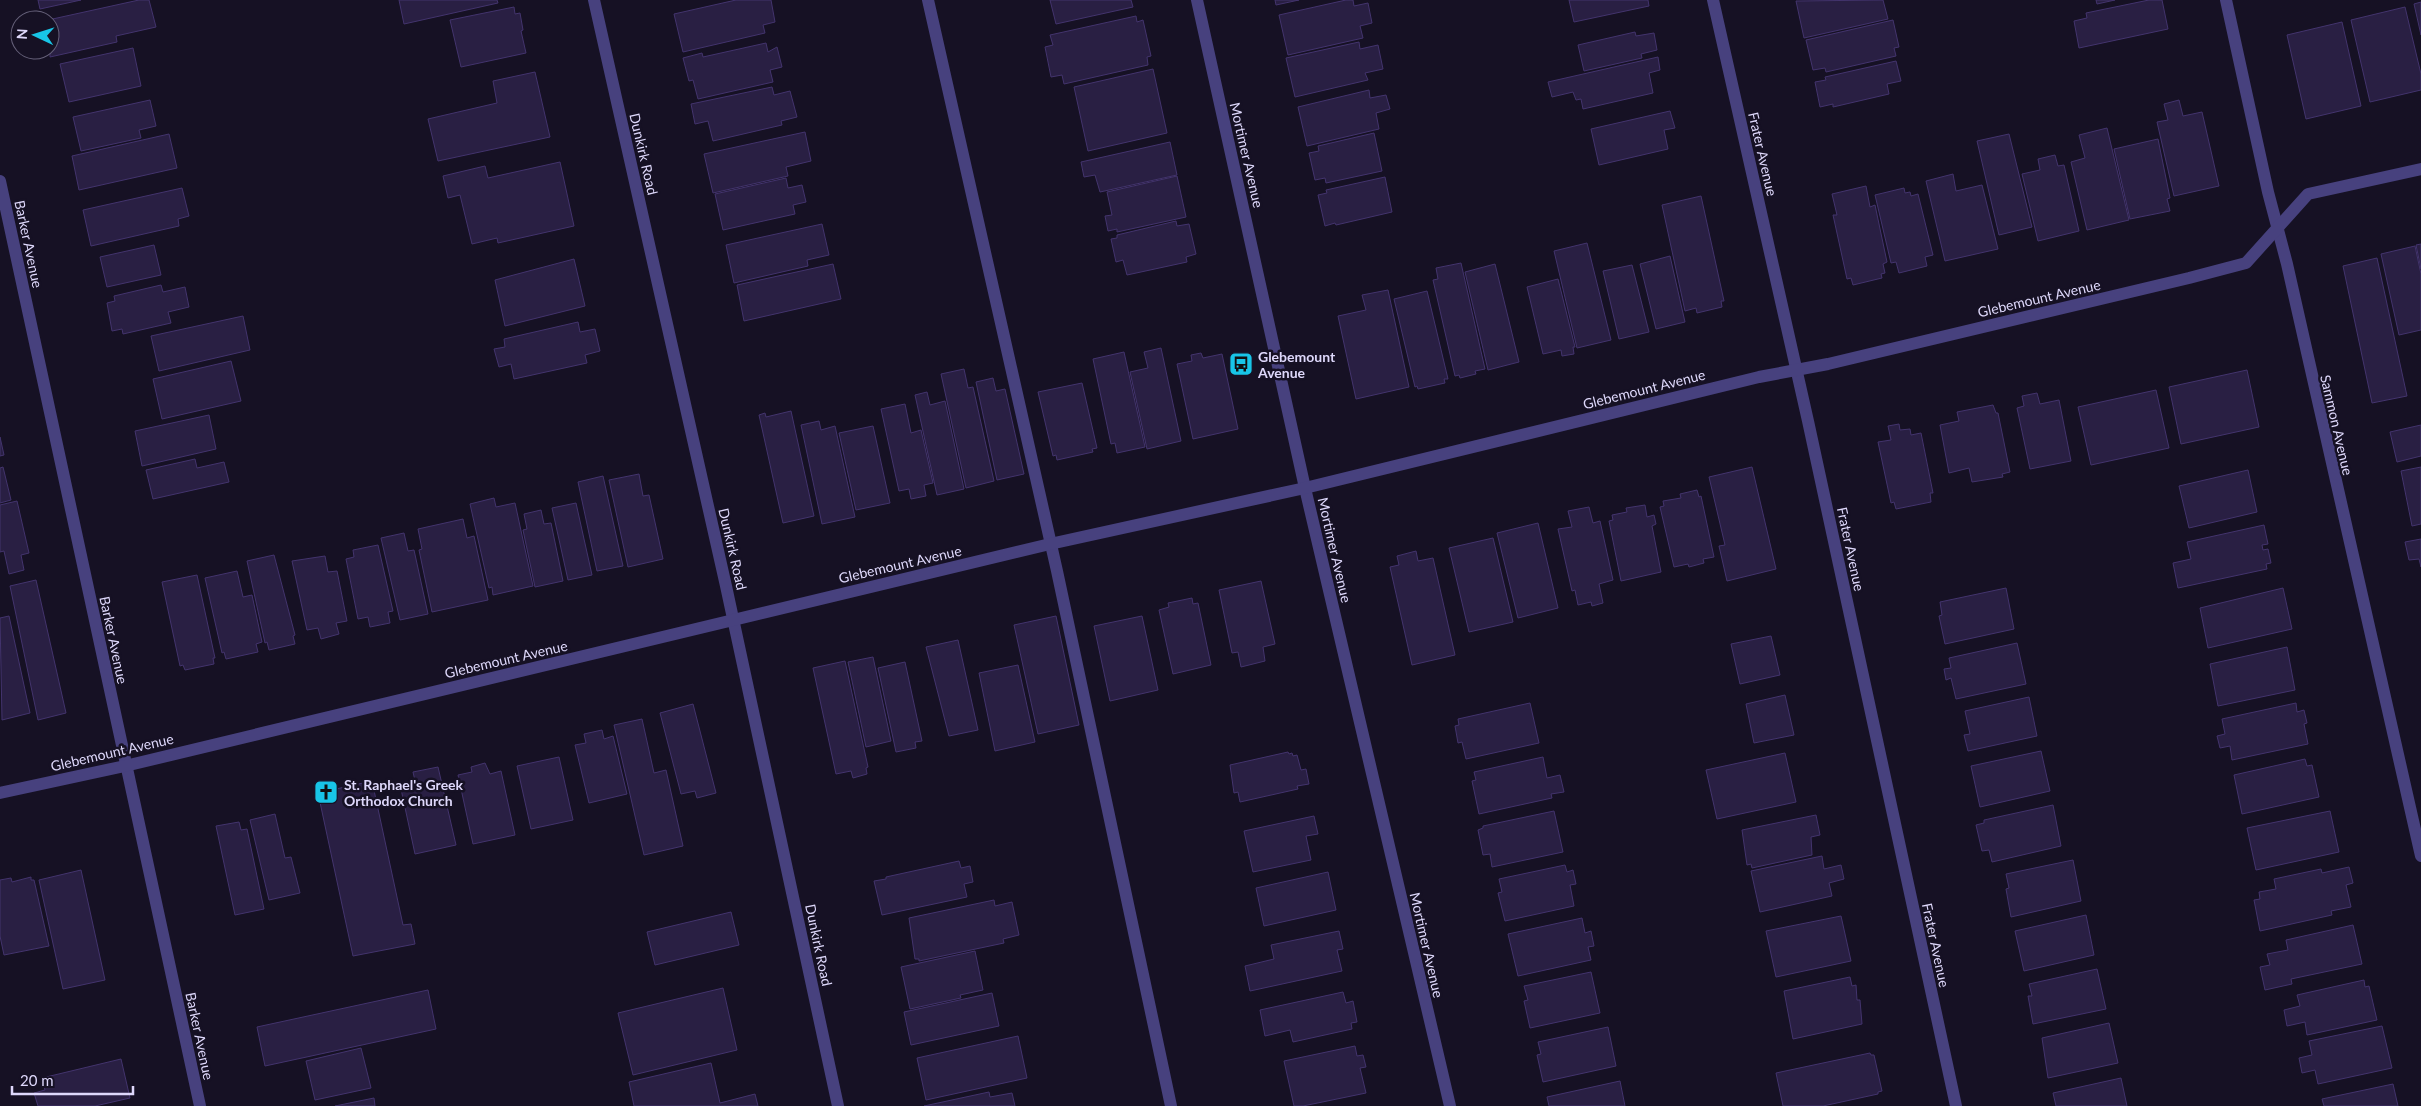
<svg xmlns="http://www.w3.org/2000/svg" width="2421" height="1106" viewBox="0 0 2421 1106" font-family="Lato,sans-serif">
	<style>
		.building { fill: #291f43; stroke: #43346d }
		.lines { fill: none; stroke-linecap: round; stroke-linejoin: round }
		.minor { stroke: #47417e; stroke-width: 12 }
		.labels { text-anchor: middle; dominant-baseline: central; stroke-width: 5; stroke-linejoin: round; paint-order: stroke }
		.street-label { font-size: 14px; fill: #ded8fb; stroke: #161124 }
		.poi-label { font-size: 14px; font-weight: bold; fill: #ded8fb; stroke: #161124; text-anchor: start }
	</style>
	<rect width="100%" height="100%" fill="#161124"/>
	<g class="building">
		<path d="M38,0h43l-41,9z"/>
		<path d="M139,0h10l7,27 -40,9 1,6 -67,15v-37h-2z"/>
		<path d="M399,0h98l1,3 -94,21z"/>
		<path d="M736,0h35l4,22 -12,3 2,8 -82,19 -9,-38z"/>
		<path d="M1050,0h81l2,7 -77,17z"/>
		<path d="M1275,0h24l-23,5z"/>
		<path d="M1346,0h7l1,6 14,-3 4,20 -12,3 3,12 -75,17 -9,-40z"/>
		<path d="M1569,0h79l1,6 -75,16z"/>
		<path d="M1883,0l5,19 -84,19 -8,-37z"/>
		<path d="M2096,0h19l-18,4z"/>
		<path d="M2149,0h13l6,29 -89,19 -5,-27 13,-3 -1,-5z"/>
		<path d="M2421,2v33l-7,-31z"/>
		<path d="M514,7l1,7 5,-1 3,17 -2,1 5,22 -65,14 -11,-47z"/>
		<path d="M2405,7l16,67v16l-51,12 -19,-82z"/>
		<path d="M1136,16l1,6 6,-2 8,36 -4,1 1,8 -84,19 -2,-9 -11,2 -6,-30 8,-2 -3,-10z"/>
		<path d="M1893,20l6,27 -5,1 2,8 -70,16 -1,-4 -12,2 -7,-30z"/>
		<path d="M2342,22l19,84 -55,13 -19,-84z"/>
		<path d="M1635,32l1,4 18,-3 3,17 -16,4 1,4 -58,13 -6,-26z"/>
		<path d="M1359,42l1,7 18,-4 5,24 -18,4 3,7 -73,17 -9,-39z"/>
		<path d="M766,43l2,9 9,-5 5,20 -12,3 3,12 -75,17 -5,-19 -4,1 -6,-23 19,-5 1,4z"/>
		<path d="M133,48l8,38 -72,16 -9,-38z"/>
		<path d="M1658,57l2,13 -11,3 4,20 -70,16 -2,-10 -5,1 -3,-8 -21,5 -4,-15z"/>
		<path d="M1896,61l5,20 -14,3 2,10 -56,13v-3l-13,3 -5,-25 11,-2 -1,-3z"/>
		<path d="M1153,69l14,64 -79,18 -14,-64z"/>
		<path d="M535,72l15,65 -112,24 -10,-42 69,-16 -4,-22z"/>
		<path d="M772,87l2,8 16,-4 7,26 -16,4 1,4 -69,16 -5,-20 -13,3 -4,-20z"/>
		<path d="M1369,90l1,8 16,-3 4,14 -14,4 3,16 -72,17 -9,-39z"/>
		<path d="M150,100l6,26 -17,4 2,8 -60,13 -8,-34z"/>
		<path d="M2179,100l4,16 19,-4 17,74 -45,10 -17,-74 11,-2 -4,-16z"/>
		<path d="M1670,111l5,17 -11,2 4,19 -69,16 -8,-36z"/>
		<path d="M2107,128l22,92 -42,10 -16,-68 14,-4 -6,-23z"/>
		<path d="M805,132l6,29 -25,6 2,9 -75,17 -9,-39z"/>
		<path d="M1374,133l8,38 -56,12 -1,-5 -10,2 -6,-27 10,-2 -1,-5z"/>
		<path d="M169,134l8,34 -98,22 -7,-34z"/>
		<path d="M2009,134l23,93 -33,8 -22,-94z"/>
		<path d="M2158,139l12,59 -3,1 3,12 -40,8 -16,-70z"/>
		<path d="M1170,142l7,33 -77,17 -5,-17 -11,2 -3,-15z"/>
		<path d="M2055,155l3,11 6,-1 15,66 -41,10 -16,-67 18,-4 -2,-11z"/>
		<path d="M560,162l14,64 -76,17 -1,-5 -25,6 -12,-49 -12,3 -5,-22 42,-10 3,12z"/>
		<path d="M1953,174l3,17 26,-6 16,64 -53,12 -19,-80z"/>
		<path d="M1177,176l9,41 -69,15v-3l-9,2 -3,-15 7,-1 -5,-23z"/>
		<path d="M1385,177l7,35 -56,13 -1,-2 -10,3 -7,-31 9,-2 -1,-3z"/>
		<path d="M786,178l2,10 14,-3 4,17 -13,3 2,9 -72,16 -8,-36z"/>
		<path d="M1866,186l4,21 5,-2 12,57 -4,2 2,9 -4,1 1,4 -29,7 -2,-7 -4,1 -14,-64h4l-5,-21z"/>
		<path d="M182,188l7,28 -11,3 1,7 -88,20 -8,-36z"/>
		<path d="M1904,188l1,5 5,-1 1,4 7,-2 15,61 -8,2 2,9 -28,7 -3,-11 -5,1 -16,-68z"/>
		<path d="M1701,196l23,105h-3l1,6 -25,6 -1,-5 -11,3 -23,-106z"/>
		<path d="M1176,221l1,5 12,-2 7,30 -10,3 1,5 -60,13 -4,-15 -7,2 -5,-23 6,-1v-3z"/>
		<path d="M822,224l7,31 -22,5 1,6 -74,17 -8,-38z"/>
		<path d="M1587,243l24,97 -34,8 -23,-97z"/>
		<path d="M2421,244v25l-5,-24z"/>
		<path d="M154,245l7,30 -54,12 -7,-30z"/>
		<path d="M2415,246l6,28v56l-22,5 -18,-81z"/>
		<path d="M1670,256l15,66 -29,7 -16,-65z"/>
		<path d="M2377,258l30,138 -35,7 -29,-137z"/>
		<path d="M574,259l11,47 -80,20 -10,-46z"/>
		<path d="M1461,263l24,106 -10,2 1,3 -16,4 -1,-3 -4,1 -22,-96 5,-1 -2,-11z"/>
		<path d="M833,264l8,35 -97,22 -7,-36z"/>
		<path d="M1495,264l24,98 -31,8 -23,-98z"/>
		<path d="M1632,265l17,67 -30,7 -16,-68z"/>
		<path d="M1558,279l17,68h-2l1,7 -12,2 -1,-6 -18,4 -16,-67z"/>
		<path d="M161,285l2,7 22,-5 4,20 -21,5 3,11 -48,11 -1,-5 -10,2 -5,-28 8,-2 -1,-5z"/>
		<path d="M1388,290l21,97 -53,12 -18,-83 28,-6 -4,-15z"/>
		<path d="M1427,291l21,88h-4l1,4 -27,6 -1,-3 -2,1 -21,-88z"/>
		<path d="M243,316l7,34 -91,21 -8,-35z"/>
		<path d="M578,322l2,10 15,-3 5,22 -15,4 2,8 -73,16 -3,-15 -12,3 -5,-18 11,-2 -1,-8z"/>
		<path d="M1161,348l20,93 -34,8 -17,-77 18,-4 -4,-16z"/>
		<path d="M1124,352l21,95 -28,6 -2,-10 -4,1 -18,-85z"/>
		<path d="M1201,353l2,5 19,-4 16,75 -45,10 -16,-75 15,-3 -1,-6z"/>
		<path d="M231,361l10,40 -79,18 -9,-40z"/>
		<path d="M964,369l4,19 5,-1 21,94 -28,7 -25,-114z"/>
		<path d="M2247,370l12,57 -78,17 -12,-57z"/>
		<path d="M993,378l3,13 9,-2 19,85 -27,6 -21,-98z"/>
		<path d="M1082,383l15,65 -5,1 1,3 -36,8 -1,-5 -3,1 -15,-64z"/>
		<path d="M2156,390l13,58 -78,17 -13,-58z"/>
		<path d="M927,392l3,13 15,-4 19,88 -27,6 -22,-100z"/>
		<path d="M2037,393l3,11 19,-4 12,61 -41,8 -13,-61 7,-2 -2,-10z"/>
		<path d="M905,404l6,29 10,-3 12,53 -9,2 2,11 -15,3 -2,-10 -10,2 -18,-82z"/>
		<path d="M1993,405l3,8h2l12,59 -8,2 1,3 -31,5 -3,-14 -20,5 -9,-48 19,-4 -2,-9z"/>
		<path d="M791,411l23,105 -31,7 -24,-108 6,-2 1,4z"/>
		<path d="M209,415l7,34 -74,17 -7,-35z"/>
		<path d="M819,421l2,9 14,-4 20,91 -33,7 -21,-99z"/>
		<path d="M1899,424l1,6 10,-1 1,6 10,-2 12,60h-3l1,9 -35,7 -2,-7 -3,1 -13,-61 13,-2 -3,-14z"/>
		<path d="M2421,425v31l-24,6 -7,-30z"/>
		<path d="M873,426l17,77 -34,7 -17,-77z"/>
		<path d="M0,437l4,18 -4,1z"/>
		<path d="M195,459l2,9 27,-6 5,20 -76,17 -7,-29z"/>
		<path d="M3,467l8,33 -11,3v-35z"/>
		<path d="M1752,467l24,102 -49,12 -8,-35 6,-1 -16,-68z"/>
		<path d="M2421,467v57l-9,2 -11,-55z"/>
		<path d="M2248,470l9,42 -68,16 -10,-42z"/>
		<path d="M639,474l4,22 6,-1 14,64 -35,8 -19,-87z"/>
		<path d="M603,476l20,90 -26,5 -19,-89z"/>
		<path d="M1697,490l2,7 2,-1 13,61 -11,2 1,4 -15,4 -1,-3 -14,3 -14,-60 4,-1 -1,-5 18,-3 -1,-4z"/>
		<path d="M494,498l2,9 19,-4 18,83 -40,9 -1,-8 -3,1 -19,-84z"/>
		<path d="M17,501l12,52 -8,2 3,15 -15,4 -5,-23 -4,1v-47z"/>
		<path d="M576,503l16,72 -24,5 -16,-72z"/>
		<path d="M1645,505l2,12 7,-2 2,9 -4,2 9,46 -40,9 -12,-60 4,-1 -1,-5 15,-3 -1,-4z"/>
		<path d="M1589,507l4,16 7,-2 13,59 -14,4 4,19 -11,3 -1,-4 -13,3 -3,-15 -3,1 -14,-62 14,-2 -4,-16z"/>
		<path d="M541,510l3,14 7,-1 12,58 -28,6 -12,-57 4,-1 -3,-15z"/>
		<path d="M463,519l4,19 7,-2 14,64 -56,12 -13,-62 3,-1 -4,-20z"/>
		<path d="M1538,523l20,85 -40,10 -21,-85z"/>
		<path d="M2264,525l4,19 -6,1 1,5 5,-1 3,14 -5,1 1,5 -89,19 -5,-25 18,-4 -4,-17z"/>
		<path d="M404,533l4,18 6,-1 14,64 -28,6 -19,-82z"/>
		<path d="M1493,538l20,84 -44,10 -20,-84z"/>
		<path d="M2421,539v28l-2,-8 -10,1 -4,-18z"/>
		<path d="M378,545l15,66 -5,1 2,11 -20,4 -2,-10 -10,2 -12,-60 8,-2 -1,-7z"/>
		<path d="M1416,551l2,10 15,-3 22,97 -43,10 -22,-98 9,-2 -2,-9z"/>
		<path d="M274,555l21,80 -2,1 2,8 -26,6 -2,-8 -2,1 -18,-82z"/>
		<path d="M325,556l3,16 9,-1 10,50 -11,2 3,11 -18,5 -3,-11 -11,2 -15,-69z"/>
		<path d="M237,571l6,26 9,-2 10,47 -6,2 2,8 -32,7 -2,-7 -2,1 -17,-75z"/>
		<path d="M197,575l18,83h-2l1,6 -29,6 -2,-5 -3,1 -18,-84z"/>
		<path d="M36,580l30,133 -28,7 -28,-134z"/>
		<path d="M1261,581l14,63 -12,3 2,14 -24,6 -3,-15 -6,1 -13,-63z"/>
		<path d="M2006,588l8,41 -69,15 -6,-28 3,-1 -2,-13z"/>
		<path d="M2283,588l9,41 -84,19 -8,-40z"/>
		<path d="M1192,598l1,6 5,-1 13,62 -38,9 -14,-64 10,-3 -1,-4z"/>
		<path d="M9,616l21,97 -28,7 -2,-102z"/>
		<path d="M1056,616l23,109 -41,9 -24,-109z"/>
		<path d="M1142,616l16,74 -48,11 -16,-75z"/>
		<path d="M1771,636l9,39 -40,9 -9,-40z"/>
		<path d="M958,640l20,90 -29,6 -23,-89z"/>
		<path d="M2017,643l9,41 -70,15 -5,-21 -5,2 -2,-11 7,-1 -2,-10z"/>
		<path d="M2287,647l8,43 -77,16 -8,-42z"/>
		<path d="M873,657l18,84 -25,6 -18,-85z"/>
		<path d="M845,661l23,106 -2,1 1,6 -14,4 -2,-7 -15,3 -23,-106z"/>
		<path d="M905,662l17,79 -7,1 1,6 -20,4 -18,-84z"/>
		<path d="M1018,665l17,77 -40,9 -16,-78z"/>
		<path d="M1785,695l9,40 -40,8 -8,-39z"/>
		<path d="M2029,697l8,39 -69,15 -4,-16 6,-1 -5,-23z"/>
		<path d="M1530,703l9,40 -73,16 -4,-17 -4,1 -3,-17 4,-1 -1,-6z"/>
		<path d="M2296,703l1,9 7,-2 3,13 -3,1 4,20 -76,16 -2,-14 -10,2 -3,-12 8,-2 -3,-15z"/>
		<path d="M693,704l23,89 -19,5 -2,-7 -14,3 -21,-81z"/>
		<path d="M642,719l12,54 12,-3 17,76 -39,9 -30,-130z"/>
		<path d="M602,730l2,9 9,-3 14,58 -38,9 -14,-58 11,-2 -2,-9z"/>
		<path d="M2041,751l9,40 -70,16 -9,-41z"/>
		<path d="M1288,752l1,2 3,-1 1,3 4,-1 4,15 5,-1 3,15 -12,2 1,3 -58,13 -2,-10 -4,1 -4,-28z"/>
		<path d="M1785,753l11,49 -79,17 -11,-49z"/>
		<path d="M559,757l14,63 -42,9 -14,-63z"/>
		<path d="M1543,757l4,21 13,-3 4,17 -13,2 1,4 -73,16 -7,-33 4,-1 -2,-8z"/>
		<path d="M2305,759l2,7 5,-1 7,32 -77,17 -8,-39z"/>
		<path d="M485,763l5,11 11,-3 14,64 -42,9 -15,-69 14,-3 -1,-5z"/>
		<path d="M438,767l18,78 -41,9 -14,-65 15,-4 -3,-13z"/>
		<path d="M372,781l31,144 8,-1 4,20 -62,12 -35,-163z"/>
		<path d="M2053,805l8,41 -69,16 -3,-12 -7,1 -6,-26 8,-2v-3z"/>
		<path d="M1554,811l9,41 -71,15 -2,-13 -7,1 -5,-25 5,-2v-2z"/>
		<path d="M2330,811l9,41 -83,18 -9,-42z"/>
		<path d="M275,814l10,44 6,-1 9,36 -31,7 -19,-80z"/>
		<path d="M1816,815l4,20 -9,2 1,18 -60,13 -1,-4 -4,1 -5,-35z"/>
		<path d="M1314,816l4,18 -12,2 5,24 -58,12 -9,-41z"/>
		<path d="M239,822l2,8 6,-1 17,80 -29,6 -19,-89z"/>
		<path d="M1822,856l2,13 17,-4 3,14 -15,4 3,13 -72,16 -9,-41z"/>
		<path d="M2073,860l8,41 -70,16 -5,-28 3,-1 -3,-14z"/>
		<path d="M959,861l2,7 9,-2 3,16 -9,2 3,13 -85,18 -8,-34 12,-2v-2z"/>
		<path d="M1565,865l2,7 6,-2 3,14 -6,1 4,21 -69,15 -7,-28 4,-1 -3,-13z"/>
		<path d="M2349,867l4,16 -7,2 5,22 -20,4 1,4 -72,16 -6,-31 6,-1 -1,-7 17,-3 -2,-10 47,-10 1,4z"/>
		<path d="M81,870l24,110 -42,9 -24,-109z"/>
		<path d="M1328,872l8,38 -72,16 -8,-38z"/>
		<path d="M31,877v3h3l15,66 -45,9 -4,-19v-56l11,-2 1,4z"/>
		<path d="M994,900l1,6 17,-4 7,33 -16,4 1,4 -85,18v-2h-4l-6,-41z"/>
		<path d="M731,912l8,33 -84,20 -8,-33z"/>
		<path d="M2086,915l8,40 -70,16 -9,-40z"/>
		<path d="M1841,916l10,45 -75,16 -10,-46z"/>
		<path d="M1582,918l3,15 6,-2 3,15 -6,1 3,13 -73,16 -10,-42z"/>
		<path d="M2353,925l9,39 -71,15 1,5 -27,6 -5,-23 10,-2 -3,-11 21,-4 -2,-10z"/>
		<path d="M1339,931l4,18 -6,1 5,21 -92,20 -5,-25 29,-7 -3,-14z"/>
		<path d="M975,951l8,39 -23,5 1,3 -51,11 -9,-42z"/>
		<path d="M2097,969l9,40 -73,15 -5,-28h4l-3,-12z"/>
		<path d="M1591,972l9,41 -70,15 -6,-27 4,-1 -4,-14z"/>
		<path d="M1850,977l2,9 4,-1 1,15h3l2,24 -69,15 -9,-48z"/>
		<path d="M2364,980l1,7 4,-1 8,34 -70,15 -2,-13 -18,4 -3,-16 16,-4 -3,-11z"/>
		<path d="M723,988l14,62 -104,25 -15,-62z"/>
		<path d="M428,990l8,39 -171,37 -8,-39z"/>
		<path d="M1343,992l3,11 7,-2 4,21 -6,1 1,6 -59,13 -3,-12 -25,6 -5,-26z"/>
		<path d="M992,993l7,33 -88,19 -7,-33z"/>
		<path d="M2109,1023l9,40 -70,15 -6,-40z"/>
		<path d="M2382,1026l10,42 -74,16 -3,-14 -13,3 -3,-15 13,-3 -3,-14z"/>
		<path d="M1608,1027l8,39 -73,16 -6,-27 4,-1 -3,-12z"/>
		<path d="M1018,1036l9,42 -101,22 -9,-42z"/>
		<path d="M1355,1046l2,10 6,-1 3,12 -6,1 6,25 -63,13h-9l-10,-45z"/>
		<path d="M361,1048l10,40 -56,12 -9,-39z"/>
		<path d="M1870,1053l1,2h3l8,36 -4,1v2l-55,12h-40l-7,-33z"/>
		<path d="M121,1059l9,39 -35,8h-57l-4,-13 11,-3 -3,-12z"/>
		<path d="M711,1063l9,40 35,-9 3,12h-124l-5,-24z"/>
		<path d="M2121,1078l6,28h-71l-3,-13z"/>
		<path d="M1620,1081l5,25h-76l-2,-9z"/>
		<path d="M2393,1084l5,22h-74l-2,-7z"/>
		<path d="M989,1092l1,5 22,-4 3,13h-91z"/>
		<path d="M374,1098l1,8h-40z"/>
	</g>
	<g class="lines">
		<g class="minor">
			<path d="M594,0l132,586 112,520"/>
			<path d="M928,0l129,571 114,535"/>
			<path d="M1197,0l108,488 145,618"/>
			<path d="M1713,0l95,421 148,685"/>
			<path d="M2226,0l42,192 19,72 134,592"/>
			<path d="M0,181l200,925"/>
			<path d="M0,793l125,-27 925,-222 255,-56 454,-111 69,-13 361,-86 57,-15 62,-69 113,-25"/>
		</g>
	</g>
	<defs>
		<g id="bus-square" transform="scale(1.25)"><rect x="-9" y="-9" width="18" height="18" rx="4" fill="#18c5e7" stroke="#161124"/><path d="M-5-6H5V4H4V6H2V4H-2V6H-4V4H-5ZM-3.5-4V0h7V-4ZM-3.5 1.2v1.5H-2V1.2ZM2 1.2v1.5H3.5V1.2Z" fill="#111"/></g>
		<g id="church-square" transform="scale(1.25)"><rect x="-9" y="-9" width="18" height="18" rx="4" fill="#18c5e7" stroke="#161124"/><path d="M-1.2-6h2.4v3.5h3.3v2.4h-3.3V6h-2.4V-.1h-3.3v-2.4h3.3Z" fill="#111"/></g>
	</defs>
	<g fill-rule="evenodd">
		<use href="#bus-square" x="1241" y="364"/>
		<use href="#church-square" x="326" y="792"/>
	</g>
	<g class="labels">
		<g class="street-label">
			<text transform="translate(644 154) rotate(77)">Dunkirk Road</text>
			<text transform="translate(1763 154) rotate(77)">Frater Avenue</text>
			<text transform="translate(1247 155) rotate(77)">Mortimer Avenue</text>
			<text transform="translate(29 244) rotate(78)">Barker Avenue</text>
			<text transform="translate(2039 298) rotate(-13)">Glebemount Avenue</text>
			<text transform="translate(1644 389) rotate(-14)">Glebemount Avenue</text>
			<text transform="translate(2337 425) rotate(77)">Sammon Avenue</text>
			<text transform="translate(733 549) rotate(77)">Dunkirk Road</text>
			<text transform="translate(1851 549) rotate(78)">Frater Avenue</text>
			<text transform="translate(1335 550) rotate(77)">Mortimer Avenue</text>
			<text transform="translate(900 564) rotate(-13)">Glebemount Avenue</text>
			<text transform="translate(114 640) rotate(78)">Barker Avenue</text>
			<text transform="translate(506 659) rotate(-13)">Glebemount Avenue</text>
			<text transform="translate(112 752) rotate(-13)">Glebemount Avenue</text>
			<text transform="translate(819 945) rotate(78)">Dunkirk Road</text>
			<text transform="translate(1427 945) rotate(77)">Mortimer Avenue</text>
			<text transform="translate(1936 945) rotate(78)">Frater Avenue</text>
			<text transform="translate(200 1036) rotate(78)">Barker Avenue</text>
		</g>
		<g class="poi-label">
			<text x="1258" y="356">Glebemount<tspan x="1258" dy="16">Avenue</tspan></text>
			<text x="344" y="784">St. Raphael's Greek<tspan x="344" dy="16">Orthodox Church</tspan></text>
		</g>
	</g>
	<g transform="translate(35 35) rotate(274)"><circle r="24" fill="#161124" stroke="#66617a"/>
	<path d="M0-4L9 19L0 12L-9 19Z" fill="#18c5e7"/>
	<text y="-8" font-size="14" font-weight="bold" text-anchor="middle" fill="#ded8fb">N</text>
	</g>
	<path d="M12 1086v8h121v-8" fill="none" stroke="#ded8fb" stroke-width="2.5"/>
	<text x="20" y="1086" font-size="15" fill="#ded8fb" stroke="#161124" stroke-width="4" paint-order="stroke">20 m</text>
</svg>
